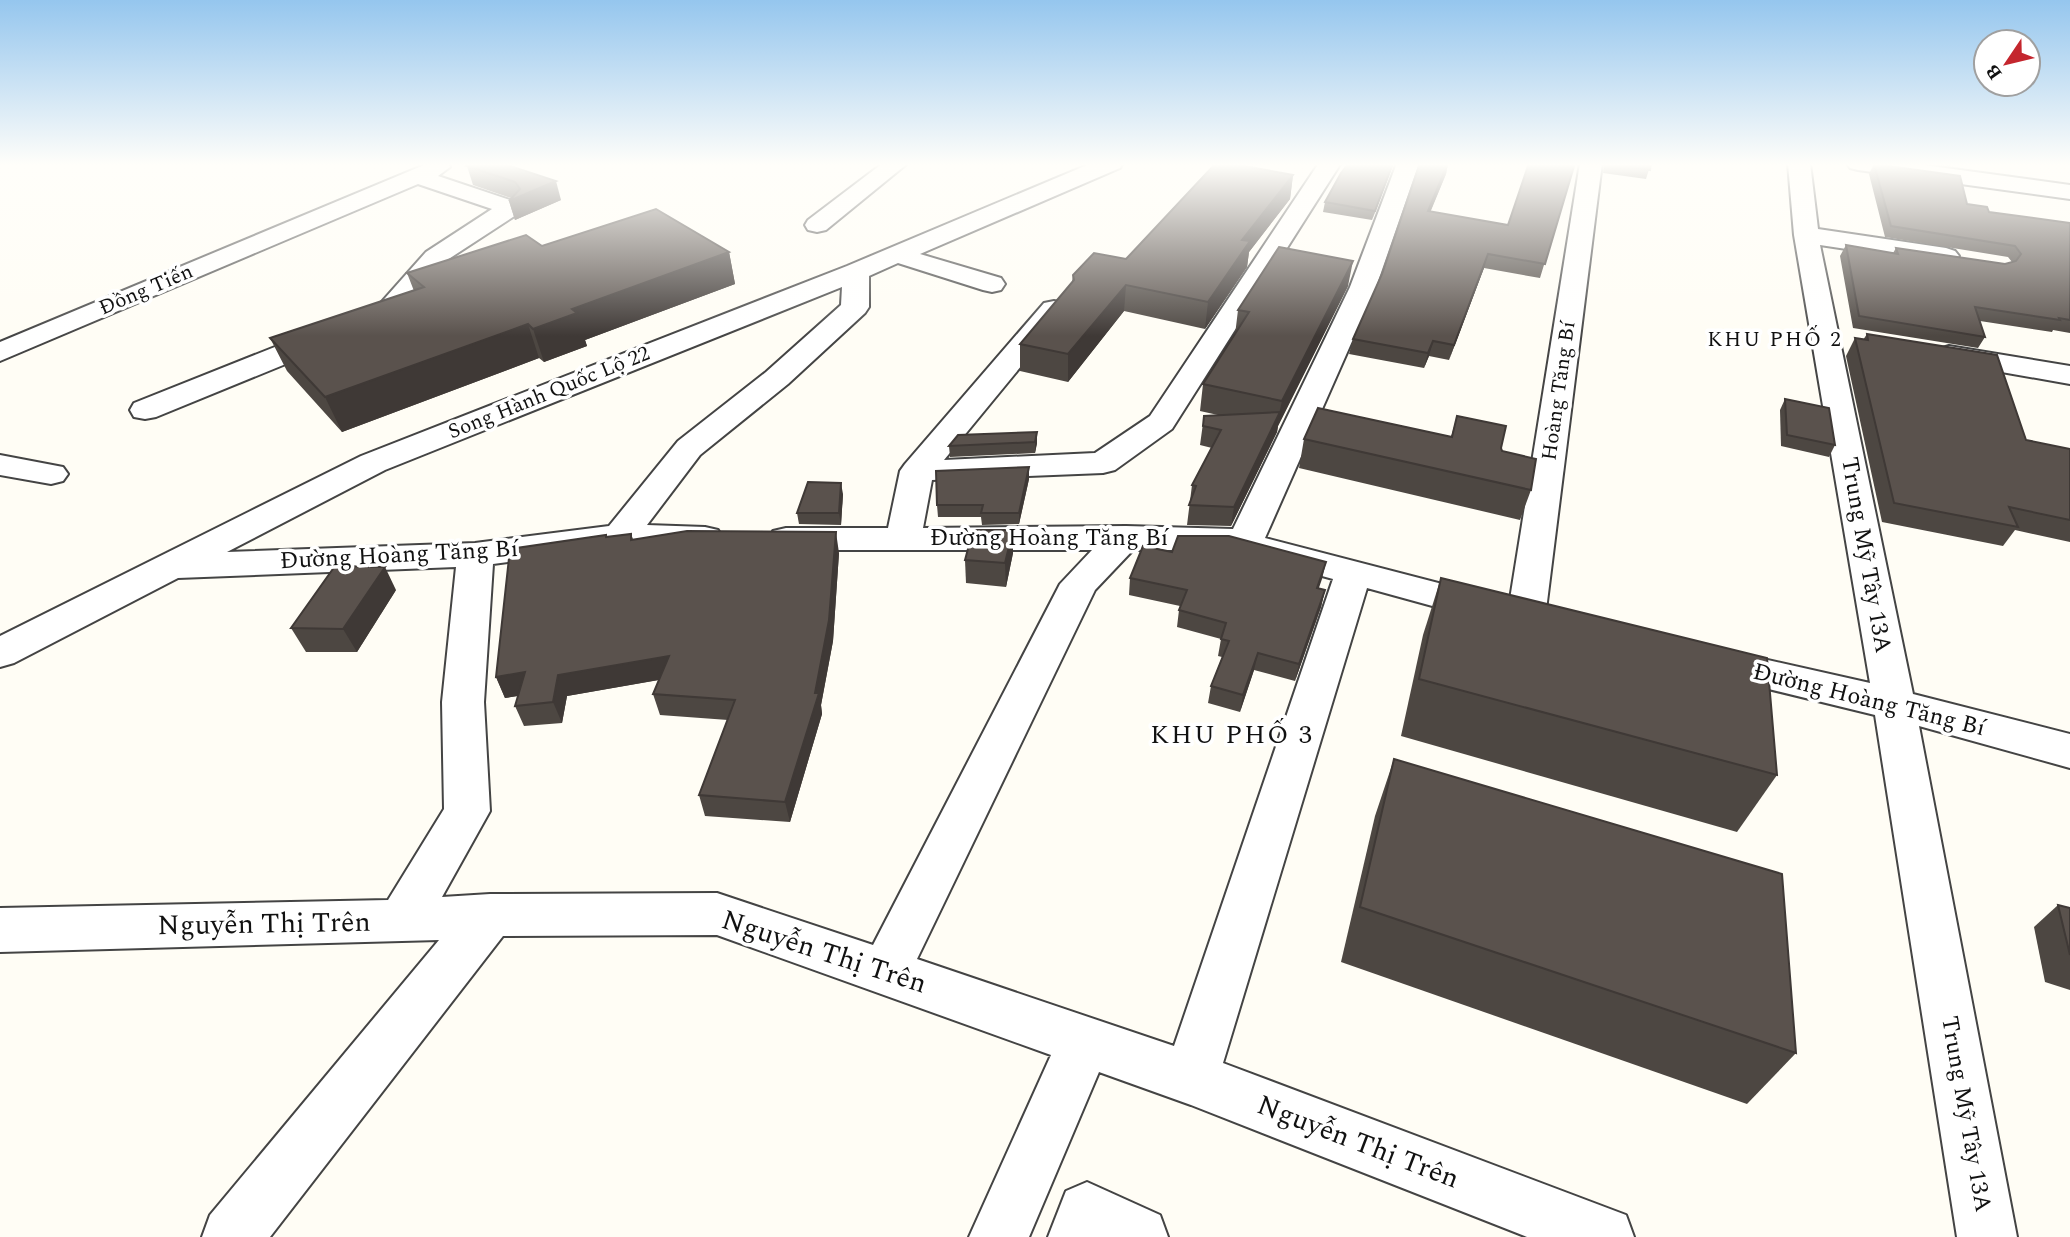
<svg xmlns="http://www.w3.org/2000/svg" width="2070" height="1237" viewBox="0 0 2070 1237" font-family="Spectral,serif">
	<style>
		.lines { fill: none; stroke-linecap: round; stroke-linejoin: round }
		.minor-casing { stroke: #444; stroke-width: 4 }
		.minor { fill: #fff; fill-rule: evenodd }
		.wall { fill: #4d4742 }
		.shaded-wall { fill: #3f3936 }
		.building { fill: #5a524d; stroke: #3f3936; stroke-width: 2 }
		.labels { text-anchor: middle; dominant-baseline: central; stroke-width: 7; stroke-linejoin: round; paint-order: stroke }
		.far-street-label { font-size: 21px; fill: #111; stroke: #fff }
		.far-neighbourhood-label { font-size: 21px; letter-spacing: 2px; fill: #111; stroke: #fff }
		.street-label { font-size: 24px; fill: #111; stroke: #fff }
		.neighbourhood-label { font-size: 26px; letter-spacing: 2px; fill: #111; stroke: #fff }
		.near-street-label { font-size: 28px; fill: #111; stroke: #fff }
	</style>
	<rect width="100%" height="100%" fill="#fffdf5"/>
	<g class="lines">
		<g class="minor-casing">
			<g id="minor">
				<path d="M429,163h19l2,4 -12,9 81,27 4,5 -4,5 -75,49 -46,56 -242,99 -11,2 -11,-2 -4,-7 4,-7 244,-97 48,-54 66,-43 -74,-25 -418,177v-19z"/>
				<path d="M883,163h25l-82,67 -9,2 -9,-2 -3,-5 3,-5z"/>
				<path d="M1092,163h31l-3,5 -200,86 81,24 4,6 -4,6 -9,2 -9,-2 -85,-27 -29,13v31l-4,6 -77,71 -88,71 -53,70 58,2 13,3 5,8 -5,8 -13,3 -85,-2 -127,17 -9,138 6,109 -48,86 48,-3 227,-1 156,52 187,-361 32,-34h-306l-13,-3 -5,-8 5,-8 13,-3h102l12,-57 5,-7 139,-161 10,-2 10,2 4,6 -124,151 151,-7 55,-37 169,-253h22l-169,266 -57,41 -12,3 -171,7 -9,48 203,-2 107,3 117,-242 47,-124h22l-43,124 -111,251 235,61 6,9 -6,9 -13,4 -120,-33 -144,475 403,152 8,22h-107l-336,-132 -92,-33 -70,165h-60l82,-182 -334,-120 -214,1 -233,301h-68l8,-22 229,-275 -439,12v-44l388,-8 56,-91 -2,-107 14,-135 -278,11 -164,85 -14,4v-31l361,-180 486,-190zM842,287l-1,18 -75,67 -88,69 -69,85 -134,17 -248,9 158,-82zM1133,550h94l106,29 -159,467 -257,-87 178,-369z"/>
				<path d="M1580,163h22l-57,455 -5,9 -14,4 -14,-4 -5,-9z"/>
				<path d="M1788,163h22l8,66 128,19 9,3 4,5 -4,5 -9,3 -126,-19 93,449 157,40v34l-151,-42 98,511h-60l-82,-522 -156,-38 -14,-4 -6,-10 6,-10 14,-4 151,34 -76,-448z"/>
				<path d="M1847,163h62l161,22v14l-212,-29 -8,-2z"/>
				<path d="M1949,346l121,20v18l-131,-23 -4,-6 4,-6z"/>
				<path d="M0,455l63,12 5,7 -5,7 -12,3 -51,-9z"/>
				<path d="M1087,1182l73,33 8,22h-120l18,-46z"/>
			</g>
		</g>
		<use href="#minor" class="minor"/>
	</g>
	<g class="wall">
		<path d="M475,163l86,37 -46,20 -6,-19 2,-3 -38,-13 -6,-19z"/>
		<path d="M1349,163h45l-22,57 -49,-8 2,-10z"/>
		<path d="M1448,163l-2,11 -16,38 78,13 67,-62 -35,115 -56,-10 -35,92 -20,-4 -5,12 -75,-14 4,-15z"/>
		<path d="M1604,163h47l-5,16 -43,-6z"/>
		<path d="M1930,163h22l-2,3z"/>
		<path d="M1874,164l93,40 22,8 81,11v110l-17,-3 -1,2 -72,-11 5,16 -7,11 -125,-20 -13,-72 6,-11 47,8 3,-5 109,16 7,-2 -4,-5 -123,-20 -16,-63z"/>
		<path d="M1293,175l-3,24 -41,53 -2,15 -42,62 -81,-18 -56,71 -48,-11v-27l52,-62 1,-7 53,-16z"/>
		<path d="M542,246l187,6 6,32 -150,56 2,6 -43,16 -5,-4 -197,74 -55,-61 -17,-33 144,-47 -7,-18z"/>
		<path d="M1348,286l-70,140 -1,6 -46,94 -44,-1 5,-40 20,-37 -12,-3 4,-29 14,-1 -18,-4 3,-27 32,-49 3,-25z"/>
		<path d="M1867,334l159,106 44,9v93l-55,-12 -12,16 -121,-24 -36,-166 9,-18 8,2z"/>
		<path d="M1785,399l50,46 -6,12 -48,-11 -1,-36z"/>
		<path d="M1457,416l44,32 30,42 -11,30 -221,-52 5,-29 147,-2z"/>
		<path d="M1037,432v11l-2,10 -85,4 -1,-11z"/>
		<path d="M1029,467v12l-10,45 -37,1 -1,-8h-43l-1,-12z"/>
		<path d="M843,494l-2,31 -42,-1 -2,-11z"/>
		<path d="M1013,530v23l-7,34 -40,-4 -1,-23z"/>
		<path d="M631,534l2,5 206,14 -6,88 -12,64 1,9 -32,108 -85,-6 -6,-21 29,-75 -68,-5 -7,-21 6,-14 -92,16 -5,27 -38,3 -9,-20 3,-10 -13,2 -9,-21 110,-142 1,2z"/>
		<path d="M1172,552l154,10 -8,27 7,1 -4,17 -26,74 -41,-11 -14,42 -32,-9 3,-17 11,-29 -4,-1 3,-17 -44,-12 2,-17 1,-4 -51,-11 1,-17z"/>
		<path d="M1441,578l336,197 -40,57 -336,-96 22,-101z"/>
		<path d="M396,590l-39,62h-51l-15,-24z"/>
		<path d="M1394,759l402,294 -49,51 -406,-142 34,-146z"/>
		<path d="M2058,905l12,3v82l-25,-8 -11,-55z"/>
	</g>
	<g class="shaded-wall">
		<path d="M1393,163h1l-1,2 -21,55 3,-9z"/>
		<path d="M1448,163l-2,11 -21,51 3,-14z"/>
		<path d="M1293,175l-3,24 -41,53 -2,15 -42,62 3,-27 34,-62z"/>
		<path d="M556,181l5,19 -46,20 -6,-19z"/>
		<path d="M729,252l6,32 -150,56 2,6 -43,16 -11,-33 39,-20z"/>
		<path d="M1488,254l-4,14 -35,92 5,-15z"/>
		<path d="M1353,261l-5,25 -70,140 -1,6 -46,94 3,-19 45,-93 3,-13z"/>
		<path d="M1126,285l-2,26 -56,71v-28z"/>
		<path d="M528,324l11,34 -197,74 -17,-35z"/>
		<path d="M1433,341l-4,15 -5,12 4,-15z"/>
		<path d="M1037,432v11l-2,10v-11z"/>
		<path d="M1029,467v12l-10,45v-11z"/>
		<path d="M841,483l2,11 -2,31 -2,-12z"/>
		<path d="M1013,530v23l-7,34 -1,-24z"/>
		<path d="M836,532l3,21 -6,88 -12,64 1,9 -32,108 -5,-20 30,-109z"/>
		<path d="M1326,562l-4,17 -9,26 4,-17z"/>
		<path d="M385,567l11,23 -39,62 -14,-23z"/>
		<path d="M1325,590l-4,17 -26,74 4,-17z"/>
		<path d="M1258,653l-4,17 -14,42 3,-17z"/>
		<path d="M669,656l6,21 -108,19 -5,27 -9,-21 5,-27z"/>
		<path d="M525,672l9,21 -29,5 -9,-21z"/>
	</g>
	<g class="building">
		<path d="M475,163h26l55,18 -47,20 11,-12 -5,-7 -48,-16z"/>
		<path d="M1216,163h12l65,12 -51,65 8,1 -42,61 -82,-17 -58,69 -48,-10 54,-64 -1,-5 21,-22 32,6z"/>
		<path d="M1349,163h44l-18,48 -50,-9 16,-29z"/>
		<path d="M1420,163h28l-20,48 80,14 21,-62h46l-30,101 -57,-10 -34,91 -21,-4 -5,12 -75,-14 29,-65z"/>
		<path d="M1608,163h43l-1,7z"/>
		<path d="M1874,164l86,12 7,28 20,3 2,5 81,11v97l-11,-2 1,2 -85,-13 10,30 -126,-21 -13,-71 52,9 -2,-6 109,16 11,-3 5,-7 -6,-8 -124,-20z"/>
		<path d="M656,209l73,43 -157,57 5,4 -44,16 -5,-5 -203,73 -55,-59 154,-51 -17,-14 119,-38 16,11z"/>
		<path d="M1279,247l74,14 -71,140 -79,-17 46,-72 -11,-2z"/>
		<path d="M1867,334l130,21 29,85 44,9v71l-61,-13 9,20 -124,-24 -39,-165 13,2z"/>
		<path d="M1785,399l44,9 6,37 -48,-10z"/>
		<path d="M1318,408l134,29 5,-21 49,10 -5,22 1,3 34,8 -5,31 -227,-51z"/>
		<path d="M1280,412l-46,95 -45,-2 7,-19 -4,-1 29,-55 -18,-4 1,-10z"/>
		<path d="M1037,432l-2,10 -86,4 9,-11z"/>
		<path d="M1029,467l-10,46h-38l2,-8h-46l-1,-34z"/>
		<path d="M808,482l33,1 -2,30h-42z"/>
		<path d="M973,530h40l-8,33 -40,-3z"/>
		<path d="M687,531l149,1 -7,88 -14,73h4l-34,109 -86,-7 36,-95 -82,-6 16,-38 -111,19 -5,27 -38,4 10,-34 -29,5 14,-128 96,-14v2l25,-3v6z"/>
		<path d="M1178,536h51l97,26 -9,26 8,2 -26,74 -41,-11 -15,42 -32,-9 18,-45 -8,-2 5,-16 -47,-13 8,-20 -57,-12 13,-32 29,6z"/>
		<path d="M335,566l50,1 -42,62 -52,-1z"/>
		<path d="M1441,578l326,80 10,117 -358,-96z"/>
		<path d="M1394,759l388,115 14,179 -436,-146z"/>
		<path d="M2058,905l12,3v47z"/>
	</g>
	<linearGradient id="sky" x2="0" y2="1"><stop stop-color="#95c6ee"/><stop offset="0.49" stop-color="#fffefa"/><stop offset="1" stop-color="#fffefa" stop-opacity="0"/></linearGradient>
	<rect width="2070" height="336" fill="url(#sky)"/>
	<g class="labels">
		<g class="far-street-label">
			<text transform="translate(146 290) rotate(-23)">Đồng Tiến</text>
			<text transform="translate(1559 391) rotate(-82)">Hoàng Tăng Bí</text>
			<text transform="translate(549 393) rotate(-22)">Song Hành Quốc Lộ 22</text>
		</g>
		<g class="far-neighbourhood-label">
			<text x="1775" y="340">KHU PHỐ 2</text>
		</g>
		<g class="street-label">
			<text x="1049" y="538">Đường Hoàng Tăng Bí</text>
			<text transform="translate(399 555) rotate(-3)">Đường Hoàng Tăng Bí</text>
			<text transform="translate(1866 555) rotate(80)">Trung Mỹ Tây 13A</text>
			<text transform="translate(1869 700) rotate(14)">Đường Hoàng Tăng Bí</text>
			<text transform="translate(1966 1114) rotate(80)">Trung Mỹ Tây 13A</text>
		</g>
		<g class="neighbourhood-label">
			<text x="1232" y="735">KHU PHỐ 3</text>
		</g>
		<g class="near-street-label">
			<text transform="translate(264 924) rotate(-1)">Nguyễn Thị Trên</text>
			<text transform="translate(824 952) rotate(18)">Nguyễn Thị Trên</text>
			<text transform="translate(1358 1142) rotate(21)">Nguyễn Thị Trên</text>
		</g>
	</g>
	<g transform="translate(2007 63) rotate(235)"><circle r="33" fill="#ffffff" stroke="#a0a0a0" stroke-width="2"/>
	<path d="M0-5L12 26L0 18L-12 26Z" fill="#c4262e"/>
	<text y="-10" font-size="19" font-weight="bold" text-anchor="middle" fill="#111111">B</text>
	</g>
</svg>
